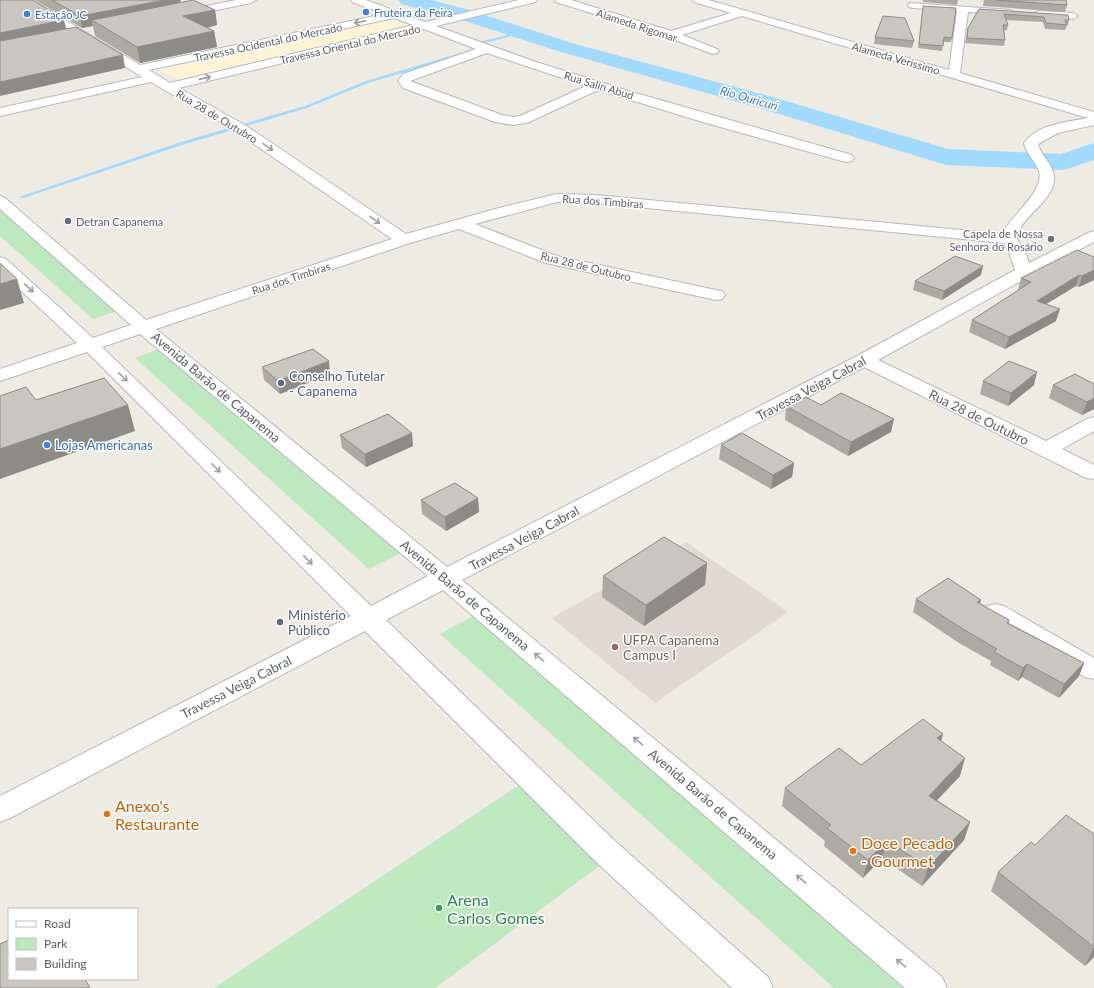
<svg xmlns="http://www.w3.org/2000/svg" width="1094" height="988" viewBox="0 0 1094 988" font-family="Lato,sans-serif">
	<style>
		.commercial { fill: #fff4d6 }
		.education { fill: #dedad1 }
		.green { fill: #bee8bd }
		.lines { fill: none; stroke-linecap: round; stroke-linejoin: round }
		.stream { fill: #a1d9ff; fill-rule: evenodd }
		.river { fill: #a1d9ff; fill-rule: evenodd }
		.minor-casing { stroke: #b5b9bd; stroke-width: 2 }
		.minor { fill: #fff; fill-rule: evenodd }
		.wall { fill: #adaaa4 }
		.shaded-wall { fill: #8d8b86 }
		.building { fill: #c9c6bf; stroke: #8d8b86 }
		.oneway { stroke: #9c9fa2 }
		.shop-dot { fill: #3f7fe0; stroke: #fff; stroke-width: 1.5 }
		.service-dot { fill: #5c6f8a; stroke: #fff; stroke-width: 1.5 }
		.worship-dot { fill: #6b7280; stroke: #fff; stroke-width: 1.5 }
		.education-dot { fill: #8d6e63; stroke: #fff; stroke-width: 1.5 }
		.food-dot { fill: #e8710a; stroke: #fff; stroke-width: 1.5 }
		.leisure-dot { fill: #2e9e5b; stroke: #fff; stroke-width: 1.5 }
		.labels { text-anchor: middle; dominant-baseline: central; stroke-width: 3; stroke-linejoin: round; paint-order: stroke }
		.far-shop-label { font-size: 11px; fill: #366cbe; stroke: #fff; text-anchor: start }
		.far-street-label { font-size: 11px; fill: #5a5f64; stroke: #fff }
		.far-service-label { font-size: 11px; fill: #4e5e75; stroke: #fff; text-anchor: start }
		.far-worship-label { font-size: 11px; fill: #5b616d; stroke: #fff; text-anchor: end }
		.far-water-label { font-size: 12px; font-style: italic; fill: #397ab8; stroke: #fff }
		.service-label { font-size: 13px; fill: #4e5e75; stroke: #fff; text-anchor: start }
		.street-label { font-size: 13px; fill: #5a5f64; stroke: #fff }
		.shop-label { font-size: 13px; fill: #366cbe; stroke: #fff; text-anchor: start }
		.education-label { font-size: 13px; fill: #785e54; stroke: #fff; text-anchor: start }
		.near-food-label { font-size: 16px; fill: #c56008; stroke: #fff; text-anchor: start }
		.near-leisure-label { font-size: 16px; fill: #27864d; stroke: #fff; text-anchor: start }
	</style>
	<rect width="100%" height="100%" fill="#eeebe2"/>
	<path class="commercial" d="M401,16l19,7 -241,57 -25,-13z"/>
	<path class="education" d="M686,542l102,70 -133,91 -103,-85z"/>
	<g class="green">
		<path d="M0,207l123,102 -30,10 -93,-83z"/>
		<path d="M164,347l239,205 -34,17 -234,-211z"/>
		<path d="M475,615l428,373h-69l-394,-354z"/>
		<path d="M524,782l82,79 -171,127h-221z"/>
	</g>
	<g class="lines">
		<path class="stream" d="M518,32l1,2 -34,9 -9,8 -108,32 -61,25 -122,36 -162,54 -4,-1 162,-55 124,-36 61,-25 108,-32 9,-8z"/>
		<path class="river" d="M398,0h33l35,9 109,35 194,52 179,53 113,5 33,-11v17l-30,10 -118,-5 -193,-59 -192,-54 -109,-35 -51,-13z"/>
		<g class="minor-casing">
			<g id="minor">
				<path d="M20,0h12l108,65 244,-51 -32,-12 -1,-2h15l59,22 94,-22h18l-1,2 -100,24 100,36 89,28 227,65 2,3 -2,3 -5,1 -5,-1 -136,-38 -108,-33 -69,32 -15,3 -19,-3 -92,-34 -5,-7 5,-7 73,-25 -52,-20 -245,59 66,37 161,109 93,-26 58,-14 39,1 407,39c7,-19 42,-42 36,-63 -3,-8 -10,-15 -14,-24l-1,-4c13,-19 44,-21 64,-25l-346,-102 -60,19 35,14 2,2 -2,2 -4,1 -46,-17 -111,-35 -1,-2h16l100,31 60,-18 -37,-11 -1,-2h16l240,70 8,-59 -44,-3 -4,-1 -1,-2 1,-2 102,7 1,2 -5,3 -39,-3 -8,61 134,39v13l-36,8 -20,11c3,12 14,19 16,31 3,21 -23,36 -33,52 -2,4 -3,8 -4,12l8,13 4,11 59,-30 6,-2v11l-64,34 -152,84 168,81 41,-22 7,-2v14l-32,18 32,16v14l-8,-1 -222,-111 -402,213 480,397 5,11h-42l-462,-398 -57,30 229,221 153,136 5,11h-41l-139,-129 -228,-228 -355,187 -10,4v-26l351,-180 -264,-264 -87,29v-12l77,-26 -77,-72v-14l6,2 87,79 38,-13 -131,-116v-13l5,2 141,122 246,-81 -157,-108 -84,-49 -151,34v-8l142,-31zM394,18l19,7 -243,58 -21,-13zM487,53l99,33 -66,30 -6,1 -12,-2 -92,-34zM557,202l39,1 408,40 5,9 6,18 -158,86 -410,211 -291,-238 254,-86 49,-14 87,34 170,37 6,-1 3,-4 -3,-4 -6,-1 -159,-34 -82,-32zM140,334l288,242 -57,30 -269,-259z"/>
				<path d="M236,0h20l-5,3 -69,14 -5,-3 5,-3z"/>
				<path d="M1040,11l33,2 5,3 -5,3 -37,-3 -1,-2 1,-2z"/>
				<path d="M995,604l9,2 90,52v21l-9,-2 -99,-59 -3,-6 3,-6z"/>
			</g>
		</g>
		<use href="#minor" class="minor"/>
	</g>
	<g class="wall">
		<path d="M35,0h146l-1,1v2l35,7 2,15 -10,3 7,3 3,16 -77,16 -45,-27 -2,-10 -11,2z"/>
		<path d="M923,0h35l-1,5 -34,-3z"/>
		<path d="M984,0h82l1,5 -2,7 -82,-6z"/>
		<path d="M923,6l29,32 -1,4h-8l-1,9 -24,-3z"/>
		<path d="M979,9l90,11 -1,5h-1l-2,5 -20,-1 -2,-7 -37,-2 2,5 -1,5h-3l1,10 -1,6 -39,-3 3,-15z"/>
		<path d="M875,37l39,4 -2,7 -38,-4z"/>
		<path d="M1094,257v23l-15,7 -3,-1 -30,18 10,17 -51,28 -36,-17 3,-12 47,-30h-1l3,-12z"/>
		<path d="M981,275l-39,25 -29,-10 2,-9z"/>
		<path d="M262,367l68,7 -50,20 -16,-14z"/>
		<path d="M983,381l51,4 -26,21 -28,-12z"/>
		<path d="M1094,384v25l-12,6 -33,-17 4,-13z"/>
		<path d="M821,405l70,27 -43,24 -63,-36 1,-14z"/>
		<path d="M340,435l73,11 -47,21 -24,-19z"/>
		<path d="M721,445l73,18 -2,14 -21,12 -52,-30z"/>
		<path d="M478,498l1,14 -33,19 -24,-17 -1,-14z"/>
		<path d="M707,563l-2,22 -61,41 -42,-29 1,-21z"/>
		<path d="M916,599l64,5 29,16v3l75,40 -5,13 -20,22 -37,-21 -4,4 -28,-16 1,-4 -32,-18 -46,-31z"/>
		<path d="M943,734l-2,7 19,35 -23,24 33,22 -6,18 -42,46 -40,-28 -19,20 -39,-32 1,-5 -43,-35 3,-18 76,-23z"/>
		<path d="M1094,834v123l-9,9 -94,-75 7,-19 37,-27z"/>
	</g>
	<g class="shaded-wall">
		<path d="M165,0h16l-1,1 2,8 -90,11 1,6 -11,2 -2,-12z"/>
		<path d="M215,10l2,15 -31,7 -3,-16z"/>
		<path d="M64,20l3,12 -67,15v-14z"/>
		<path d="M214,31l3,16 -77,16 -3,-16z"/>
		<path d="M123,55l2,13 -125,28v-14z"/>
		<path d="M983,266l-2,9 -39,25 2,-9z"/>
		<path d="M1094,270v10l-15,7 3,-11z"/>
		<path d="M1079,275l-3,11 -43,26 4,-11z"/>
		<path d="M17,279l7,24 -24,7v-26z"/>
		<path d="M1060,309l-4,12 -51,28 4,-12z"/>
		<path d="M329,361l1,13 -50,20 -2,-13z"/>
		<path d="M1037,372l-3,13 -26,21 3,-13z"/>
		<path d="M1094,398v11l-12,6 5,-13z"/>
		<path d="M128,405l7,26 -135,48v-30z"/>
		<path d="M894,419l-3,13 -43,24 3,-14z"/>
		<path d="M412,433l1,13 -47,21 -1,-13z"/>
		<path d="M794,463l-2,14 -21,12 2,-14z"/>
		<path d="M478,498l1,14 -33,19 -1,-14z"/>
		<path d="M707,563l-2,22 -61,41 2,-21z"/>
		<path d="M981,600l-4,13v-11z"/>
		<path d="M1084,663l-5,13 -20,22 5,-14z"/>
		<path d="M1027,664l-5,13 -4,4 5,-13z"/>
		<path d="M943,734l-5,18 -1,-14z"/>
		<path d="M965,758l-5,18 -36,38 5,-18z"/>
		<path d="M970,822l-6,18 -42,46 6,-18z"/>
		<path d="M887,840l-5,18 -19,20 5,-18z"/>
		<path d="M1094,947v10l-9,9z"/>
	</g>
	<g class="building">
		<path d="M0,0h33l31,20 -64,13z"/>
		<path d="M52,0h113l-85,16z"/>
		<path d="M193,0l22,10 -32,6 31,15 -77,16 -45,-27z"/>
		<path d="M996,0h70l1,5z"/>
		<path d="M923,6l33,2 -4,30 -8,-1 -1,9 -24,-2z"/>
		<path d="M979,9l89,6 1,5h-4l2,5 -21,-2 -2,-6 -40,-3 4,11h-5l2,15 -38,-2 1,-10z"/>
		<path d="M883,16l22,2 9,23 -39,-4z"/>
		<path d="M76,27l47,28 -123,27v-41z"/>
		<path d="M1077,250l17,7v13l-12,6 -3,-1 -42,26 23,8 -51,28 -37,-17 59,-38 -10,-4z"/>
		<path d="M955,256l28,10 -39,25 -29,-10z"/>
		<path d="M0,263l17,16 -17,5z"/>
		<path d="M313,349l16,12 -51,20 -16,-14z"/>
		<path d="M1009,361l28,11 -26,21 -28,-12z"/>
		<path d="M1075,374l19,10v14l-7,4 -34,-17z"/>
		<path d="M104,378l24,27 -128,44v-53l26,-9 10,13z"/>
		<path d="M841,393l53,26 -43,23 -65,-36 20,-9 15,8z"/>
		<path d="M388,414l24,19 -47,21 -25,-19z"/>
		<path d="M742,433l52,30 -21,12 -52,-30z"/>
		<path d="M455,483l23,15 -33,19 -24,-17z"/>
		<path d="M664,537l43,26 -61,42 -43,-29z"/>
		<path d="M948,578l33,22 -4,2 32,18 -2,3 77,40 -20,21 -37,-20 -4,4 -29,-16 3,-3 -34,-20 -47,-30z"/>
		<path d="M923,719l20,15 -6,4 28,20 -36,38 41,26 -42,46 -41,-28 -19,20 -41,-32 4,-3 -46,-37 54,-40 22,17z"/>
		<path d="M1066,815l28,19v113l-96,-75 33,-30 4,3z"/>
		<path d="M9,940v39h76l5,9h-90v-44z"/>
	</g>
	<defs><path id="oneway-shaft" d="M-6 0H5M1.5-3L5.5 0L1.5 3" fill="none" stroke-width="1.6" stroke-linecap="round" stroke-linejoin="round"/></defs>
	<g class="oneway">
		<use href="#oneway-shaft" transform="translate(360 22) rotate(168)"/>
		<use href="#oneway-shaft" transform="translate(205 78) rotate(-13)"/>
		<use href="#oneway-shaft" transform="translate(268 147) rotate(35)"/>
		<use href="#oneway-shaft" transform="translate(375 220) rotate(35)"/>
		<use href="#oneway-shaft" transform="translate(29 288) rotate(43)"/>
		<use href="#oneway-shaft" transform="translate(123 377) rotate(44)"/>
		<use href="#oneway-shaft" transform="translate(216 468) rotate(45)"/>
		<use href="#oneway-shaft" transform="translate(308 560) rotate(45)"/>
		<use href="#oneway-shaft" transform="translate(539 657) rotate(-140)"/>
		<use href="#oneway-shaft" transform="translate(638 741) rotate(-140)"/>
		<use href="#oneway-shaft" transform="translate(801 879) rotate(-140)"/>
		<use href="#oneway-shaft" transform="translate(901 963) rotate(-140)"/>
	</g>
	<g class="shop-dot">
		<circle cx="366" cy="12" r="4"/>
		<circle cx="27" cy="14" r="4"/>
		<circle cx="47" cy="445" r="4"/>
	</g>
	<g class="service-dot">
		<circle cx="68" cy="221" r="4"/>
		<circle cx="281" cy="383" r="4"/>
		<circle cx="280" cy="622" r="4"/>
	</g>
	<circle class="worship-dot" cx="1051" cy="239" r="4"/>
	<circle class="education-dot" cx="615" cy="647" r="4"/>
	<g class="food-dot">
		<circle cx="107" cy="814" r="4"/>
		<circle cx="853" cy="851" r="4"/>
	</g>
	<circle class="leisure-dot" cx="439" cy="908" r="4"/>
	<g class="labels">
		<g class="far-shop-label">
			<text x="374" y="12">Fruteira da Feira</text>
			<text x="35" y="14">Estação JC</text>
		</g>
		<g class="far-street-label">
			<text transform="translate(637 25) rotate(18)">Alameda Rigomar</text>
			<text transform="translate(268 42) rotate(-12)">Travessa Ocidental do Mercado</text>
			<text transform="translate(350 44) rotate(-13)">Travessa Oriental do Mercado</text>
			<text transform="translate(896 58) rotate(16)">Alameda Verissimo</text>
			<text transform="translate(599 85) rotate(17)">Rua Salin Abud</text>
			<text transform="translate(217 116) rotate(31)">Rua 28 de Outubro</text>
			<text transform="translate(603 201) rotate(4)">Rua dos Timbiras</text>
			<text transform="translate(586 266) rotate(14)">Rua 28 de Outubro</text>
			<text transform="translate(291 278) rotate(-18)">Rua dos Timbiras</text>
		</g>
		<g class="far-service-label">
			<text x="76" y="221">Detran Capanema</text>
		</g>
		<g class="far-worship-label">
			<text x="1043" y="233">Capela de Nossa<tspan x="1043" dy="13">Senhora do Rosário</tspan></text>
		</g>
		<g class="far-water-label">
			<text transform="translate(749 98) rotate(16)">Rio Ouricuri</text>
		</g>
		<g class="service-label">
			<text x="289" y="376">Conselho Tutelar<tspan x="289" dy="15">- Capanema</tspan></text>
			<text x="288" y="615">Ministério<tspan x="288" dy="15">Público</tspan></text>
		</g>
		<g class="street-label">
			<text transform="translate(216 387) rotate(40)">Avenida Barão de Capanema</text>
			<text transform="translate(811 388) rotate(-28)">Travessa Veiga Cabral</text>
			<text transform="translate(979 417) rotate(26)">Rua 28 de Outubro</text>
			<text transform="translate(524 538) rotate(-28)">Travessa Veiga Cabral</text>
			<text transform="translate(465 595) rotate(40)">Avenida Barão de Capanema</text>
			<text transform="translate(236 687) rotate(-27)">Travessa Veiga Cabral</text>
			<text transform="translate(713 804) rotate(40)">Avenida Barão de Capanema</text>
		</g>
		<g class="shop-label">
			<text x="55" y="445">Lojas Americanas</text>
		</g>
		<g class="education-label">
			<text x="623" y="640">UFPA Capanema<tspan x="623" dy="15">Campus I</tspan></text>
		</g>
		<g class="near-food-label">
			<text x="115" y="805">Anexo's<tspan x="115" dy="18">Restaurante</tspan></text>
			<text x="861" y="842">Doce Pecado<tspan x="861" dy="18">- Gourmet</tspan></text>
		</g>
		<g class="near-leisure-label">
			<text x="447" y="899">Arena<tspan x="447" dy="18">Carlos Gomes</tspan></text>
		</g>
	</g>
	<rect x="8" y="908" width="130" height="72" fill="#ffffff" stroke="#bdbfc1"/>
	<rect x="16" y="921" width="20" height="6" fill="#ffffff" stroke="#bdbfc1"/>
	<text x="44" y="928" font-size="12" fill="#5a5f64">Road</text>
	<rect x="16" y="938" width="20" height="12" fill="#bee8bd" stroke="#bdbfc1"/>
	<text x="44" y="948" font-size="12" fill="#5a5f64">Park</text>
	<rect x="16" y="958" width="20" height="12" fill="#c9c6bf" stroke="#bdbfc1"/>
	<text x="44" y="968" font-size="12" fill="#5a5f64">Building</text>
</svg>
